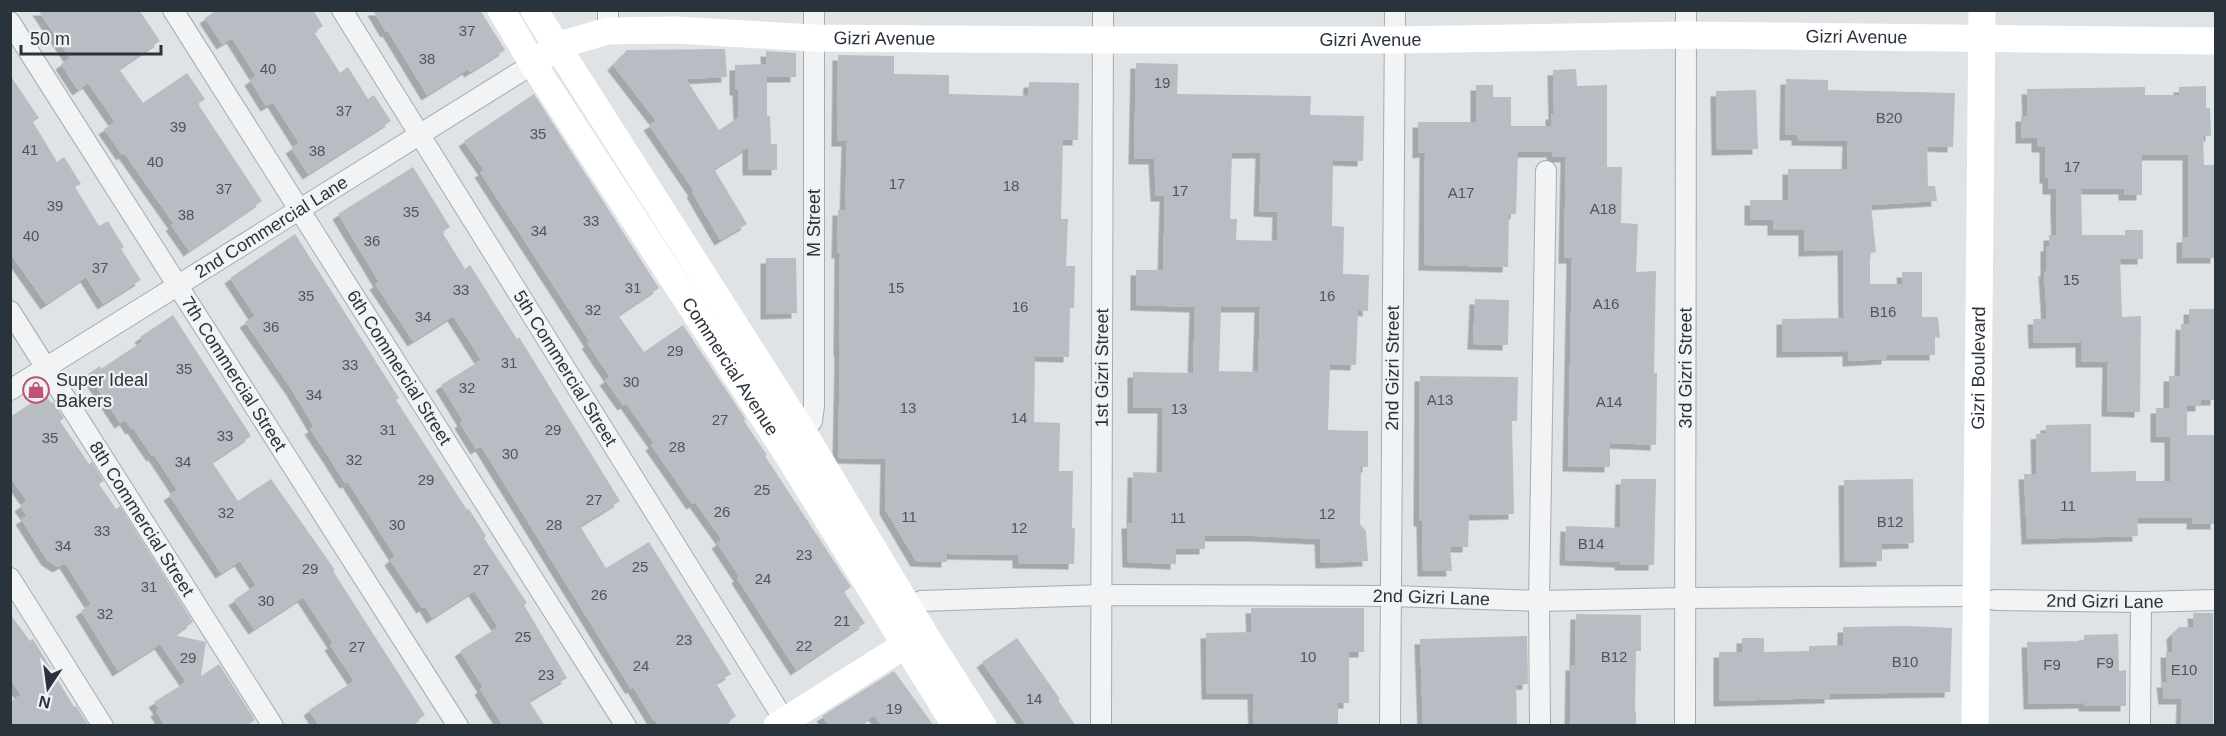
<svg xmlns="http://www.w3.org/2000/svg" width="2226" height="736" viewBox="0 0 2226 736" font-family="Arial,sans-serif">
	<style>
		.building { fill: #b7bdc2; fill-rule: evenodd; filter: url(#shadow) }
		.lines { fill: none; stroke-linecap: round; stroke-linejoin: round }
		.street-casing { stroke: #a5abaf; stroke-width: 22 }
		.street { stroke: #f1f3f5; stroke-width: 20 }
		.secondary { stroke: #fff; stroke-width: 27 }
		.labels { text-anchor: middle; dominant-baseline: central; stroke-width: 4.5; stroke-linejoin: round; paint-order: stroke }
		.number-label { font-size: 15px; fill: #4d565d }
		.street-label { font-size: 18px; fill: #2a333b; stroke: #eef1f4 }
		.poi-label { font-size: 18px; fill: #2a333b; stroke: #eef1f4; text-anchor: start }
	</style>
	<defs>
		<filter id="shadow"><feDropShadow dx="-5.5" dy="5.5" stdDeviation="0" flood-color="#0004"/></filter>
	</defs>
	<rect width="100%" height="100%" fill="#dfe3e6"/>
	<g class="building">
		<path d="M38,10h101l21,31 -41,28 24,34 44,-30 18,26 -7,5 64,97 -73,50 -18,-26 3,-1 -50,-71 -2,2 -18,-26 11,-7 -27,-39 -10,7 -17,-26 9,-6z"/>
		<path d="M217,10h96l10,16 -9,6 26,41 8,-6 20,32 6,-4 17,26 -83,53 -17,-26 8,-5 -26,-41 -7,4 -16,-26 6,-4 -24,-38 -10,6 -17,-26z"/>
		<path d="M373,10h107l25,40 -35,22 -2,-3 -41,26 -39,-64 -2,1z"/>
		<path d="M725,49l2,28 -41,2 33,51 20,-13 -1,-27h-3v-25l32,-1v52h3l1,28h6v26h-29v-23l-34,22 33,55 -27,16 -28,-48 2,-1 -45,-66 7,-4 -43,-56 14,-15z"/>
		<path d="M766,51l30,2v24h-29z"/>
		<path d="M838,55l56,1v18l55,1v19l79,2 1,-14 50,1 -1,57h-15l-2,79h7l-2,47h9l-1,42h-4l-1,49 -34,-1 -1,66 26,1 -1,48h14l-1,57h3l-1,36 -56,-1v-8l-71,-1v8l-31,-1 -31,-52 1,-50 -48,-1 2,-107h-1l1,-98h-3l1,-43h7l2,-69h-10z"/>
		<path d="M1136,63l42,1 -1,30 134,2 -1,19 54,1 -1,45 -30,-1 -1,66 12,1 -1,47 26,1 -1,36 -10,-1 -2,55 -26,-1 -2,66 40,1v36h-7l-1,57 6,7 2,30 -47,2 -1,-24 -65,-3h-50v13h-29v15l-48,-2 -1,-39h5l1,-51 29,1 1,-65h-30v-36l60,1 2,-66 -59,-2v-35h27l2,-74h-9l-2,-37h-20zM1232,153h29l-2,58 19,1 -1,29 -41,-1 1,-21h-7zM1221,307h39l-2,65 -39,-1z"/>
		<path d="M1576,69l1,17 30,-1v82h15l-1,56 17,1 -2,48 20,-1 -2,102h3l-1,72 -46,-2v24l-42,-1 4,-208h-8l2,-101h-14v-5h-34l-2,62h-7l-1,53 -84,-2 1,-113 -7,1v-31h58v-37h17v12h18v29h40v-12h3l-1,-44z"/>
		<path d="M10,75l29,43 -6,4 24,40 7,-5 17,27 -6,3 24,39 9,-5 16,26 -3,2 20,31 -38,24 -17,-27 -40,27 -36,-51z"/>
		<path d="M1786,79l42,1v10l127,3 -2,54 -26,-1 1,40h7l2,15 -66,4 5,47 -6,1v31h33l-1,-12h20v45h16l2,21 -5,-1v18h-48v4l-39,2v-10l-66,1v-33l62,-1 -1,-68 -39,1v-21h-31v-10h-23v-20h38v-31h59l1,-28 -51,-1v-5h-12z"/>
		<path d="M2206,86v22h4l1,28h-8l1,29h12v93h-34v-21h6v-82h-46v40h-18v-6h-43l1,46h43v-5h18v29h-23l2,58 19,-1 -1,96 -33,-1 1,-49h-27v-20l-47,1 -1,-24h14l-3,-48h2v-25h3v-11h8l-1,-24v-22h-8v-11h-3v-31h-8v-9h-16v-22h7l-1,-27 118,-2v8h34v-8z"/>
		<path d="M1756,90l2,59 -41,1 -1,-59z"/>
		<path d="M534,94l125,194 -41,27 26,37 39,-27 63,95 -2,1 23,34 -2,1 86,131 -7,5 21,31 -69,47 -59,-92 2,-2 -22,-33 5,-3 -27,-38 -3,2 -41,-59 3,-2 -28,-40 -3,2 -18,-25 5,-3 -23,-34 3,-1 -110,-170 4,-2 -20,-29z"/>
		<path d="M413,167l37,60 -8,5 23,37 5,-4 47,74 2,-2 101,164 -40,25 26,42 43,-26 82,132 -15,9 20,33 -14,10h-63l-4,-6 -1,1 -21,-34 -2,2 -150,-243 -5,3 -16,-26 3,-2 -22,-36 40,-25 -28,-44 -40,25 -38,-57 4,-2 -41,-68z"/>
		<path d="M295,234l104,164 -3,2 71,110 2,-1 17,27 -2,2 43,65 -3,2 43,73 -38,23 16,25h-42l-23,-37 3,-2 -23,-36 38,-24 -24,-36 -42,27 -7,-12 -3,2 -32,-48 5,-4 -47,-74 -3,1 -17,-27 -18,-27 4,-2 -22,-37 -47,-68 10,-6 -25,-38z"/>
		<path d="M766,258h30l1,55 -31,1z"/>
		<path d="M1475,299l34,1 -1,45 -35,-1z"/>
		<path d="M2189,309h27v91h-15v6h-14v29h29v89h-24v-6h-55l1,18 -111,3 -3,-65h13l-1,-40 10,-1v-8l45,-1v48l45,-1v10h34v-44h-14v-29h13v-32h11l1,-52 8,1z"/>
		<path d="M173,315l78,121 -39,26 26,39 33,-22 64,91 -2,1 92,144 -15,11h-91l-10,-16 45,-29 -24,-36 3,-2 -30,-46 -49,32 -20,-29 22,-15 -16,-24 -19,12 -52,-78 8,-5 -23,-35 -2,1 -19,-28 -2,1 -6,-9 -5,3 -32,-49 12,-8 1,3 42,-28 -3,-4z"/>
		<path d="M1420,376l98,1 -1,44h-5l2,93 -45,1 -1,32h-18l2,24h-29l-1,-50h-3z"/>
		<path d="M45,394l6,9 2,-1 11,16 -4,3 29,43 3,-2 12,19 -5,3 17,25 4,-3 73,116 -19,13 32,7 -5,34 18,-12 36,56 -9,6h-81l-9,-15 3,-2 -5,-7 32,-20 -26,-38 -42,27 -37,-60 10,-7 -26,-41 -7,4 -11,-7 -26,-41 6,-3 -7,-10 7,-5 -17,-24v-60z"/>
		<path d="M1621,479h35l-2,86h-34v-3l-55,-2 1,-34 54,2z"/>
		<path d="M1913,479l1,64 -32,1v17l-37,1 -1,-82z"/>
		<path d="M1251,608h113v44h-15v51h-11v23h-84l-1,-32h-46l-1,-61 46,-1z"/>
		<path d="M2193,613h20v113h-32l1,-27h-18l-2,-17h5l-1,-30h7l-1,-18 7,-7h15z"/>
		<path d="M10,614l20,27 3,-2 41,68 2,-1 13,20h-79v-24l11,-7 -11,-16z"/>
		<path d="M1576,614l65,1v36h-5l-1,60h1v15h-66l1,-61h4z"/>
		<path d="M1908,626l44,2 -2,64 -120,2v4l-111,3v-49h23v-14h22v14l45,-1v-5l34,-1v-18z"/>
		<path d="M2118,634l1,37 7,-1v36h-42v-3l-55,1 -2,-62 57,-1v-6z"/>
		<path d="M1527,636l1,48 -12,1 1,41h-94l-3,-87z"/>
		<path d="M1017,638l43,61 -2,1 18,26h-49l-45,-64z"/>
		<path d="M894,671l40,55h-52l-8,-11 -15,11h-30l-7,-10z"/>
	</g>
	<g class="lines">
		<g class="street-casing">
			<g id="street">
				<path id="s1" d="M173,10l453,716"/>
				<path id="s2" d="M342,10l446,716"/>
				<path d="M608,10v21"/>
				<path id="s3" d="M10,22l448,704"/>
				<path id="s4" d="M10,311l263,415"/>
				<path id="s5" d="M10,390l523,-326"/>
				<path d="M803,432l9,-11 2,-15v-396"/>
				<path d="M10,578l93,148"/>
				<path id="s6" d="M1995,600l146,2 75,-2"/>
				<path id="s7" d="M898,612l23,-11 181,-6 289,1 148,5 147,-3 290,-2"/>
				<path id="s8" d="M1101,726l2,-716"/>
				<path id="s9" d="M1390,726l5,-716"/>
				<path d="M1540,726l-1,-125 7,-430"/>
				<path id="s10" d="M1685,726l1,-716"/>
				<path d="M2140,726l1,-124"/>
			</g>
		</g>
		<use href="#street" class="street"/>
		<g class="secondary">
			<path id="s11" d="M501,10l32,54 249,382 174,280"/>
			<path d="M534,10l269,422 122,203 58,91"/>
			<path id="s12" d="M533,64l23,-18 52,-15 67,-1 139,8 288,2h293l291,-5 530,6"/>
			<path d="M777,726l128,-81 17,-8"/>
			<path id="s13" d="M1975,726l7,-716"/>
		</g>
	</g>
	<defs>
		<g id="shop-ring" transform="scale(1.35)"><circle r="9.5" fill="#eef1f4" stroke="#bd5271" stroke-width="1.5"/><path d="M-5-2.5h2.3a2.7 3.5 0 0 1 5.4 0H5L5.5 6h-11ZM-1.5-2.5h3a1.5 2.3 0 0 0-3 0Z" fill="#bd5271"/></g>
	</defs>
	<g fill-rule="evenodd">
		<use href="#shop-ring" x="36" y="390"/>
	</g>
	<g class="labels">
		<g class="number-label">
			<text x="467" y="30">37</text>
			<text x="427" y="58">38</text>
			<text x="268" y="68">40</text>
			<text x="1162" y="82">19</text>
			<text x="344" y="110">37</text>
			<text x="1889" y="117">B20</text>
			<text x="178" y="126">39</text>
			<text x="538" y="133">35</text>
			<text x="30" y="149">41</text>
			<text x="317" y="150">38</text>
			<text x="155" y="161">40</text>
			<text x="2072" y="166">17</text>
			<text x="897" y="183">17</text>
			<text x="1011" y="185">18</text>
			<text x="224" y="188">37</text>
			<text x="1180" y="190">17</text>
			<text x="1461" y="192">A17</text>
			<text x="55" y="205">39</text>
			<text x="1603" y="208">A18</text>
			<text x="411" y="211">35</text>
			<text x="186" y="214">38</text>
			<text x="591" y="220">33</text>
			<text x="539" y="230">34</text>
			<text x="31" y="235">40</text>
			<text x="372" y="240">36</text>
			<text x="100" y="267">37</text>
			<text x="2071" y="279">15</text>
			<text x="633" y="287">31</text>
			<text x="896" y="287">15</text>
			<text x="461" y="289">33</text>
			<text x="306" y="295">35</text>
			<text x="1327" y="295">16</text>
			<text x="1606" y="303">A16</text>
			<text x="1020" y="306">16</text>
			<text x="593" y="309">32</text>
			<text x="1883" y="311">B16</text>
			<text x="423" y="316">34</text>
			<text x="271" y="326">36</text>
			<text x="675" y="350">29</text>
			<text x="509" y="362">31</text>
			<text x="350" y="364">33</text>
			<text x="184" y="368">35</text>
			<text x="631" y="381">30</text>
			<text x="467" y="387">32</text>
			<text x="314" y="394">34</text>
			<text x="1440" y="399">A13</text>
			<text x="1609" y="401">A14</text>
			<text x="908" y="407">13</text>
			<text x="1179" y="408">13</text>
			<text x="1019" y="417">14</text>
			<text x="720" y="419">27</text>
			<text x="388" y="429">31</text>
			<text x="553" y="429">29</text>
			<text x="225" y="435">33</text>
			<text x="50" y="437">35</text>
			<text x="677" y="446">28</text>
			<text x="510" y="453">30</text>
			<text x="354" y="459">32</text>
			<text x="183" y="461">34</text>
			<text x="426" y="479">29</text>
			<text x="762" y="489">25</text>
			<text x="594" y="499">27</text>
			<text x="2068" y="505">11</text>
			<text x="722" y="511">26</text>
			<text x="226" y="512">32</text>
			<text x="1327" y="513">12</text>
			<text x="909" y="516">11</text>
			<text x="1178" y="517">11</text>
			<text x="1890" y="521">B12</text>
			<text x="397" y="524">30</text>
			<text x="554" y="524">28</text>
			<text x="1019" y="527">12</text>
			<text x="102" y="530">33</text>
			<text x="1591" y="543">B14</text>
			<text x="63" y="545">34</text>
			<text x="804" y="554">23</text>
			<text x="640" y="566">25</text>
			<text x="310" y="568">29</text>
			<text x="481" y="569">27</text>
			<text x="763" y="578">24</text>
			<text x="149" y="586">31</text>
			<text x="599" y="594">26</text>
			<text x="266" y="600">30</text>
			<text x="105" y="613">32</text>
			<text x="842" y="620">21</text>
			<text x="523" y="636">25</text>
			<text x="684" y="639">23</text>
			<text x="804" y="645">22</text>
			<text x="357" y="646">27</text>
			<text x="1308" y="656">10</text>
			<text x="1614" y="656">B12</text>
			<text x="188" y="657">29</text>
			<text x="1905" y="661">B10</text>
			<text x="2105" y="662">F9</text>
			<text x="2052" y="664">F9</text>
			<text x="641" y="665">24</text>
			<text x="2184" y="669">E10</text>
			<text x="546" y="674">23</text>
			<text x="1034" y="698">14</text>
			<text x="894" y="708">19</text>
		</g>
		<g class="street-label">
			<text stroke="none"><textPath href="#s12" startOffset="1332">Gizri Avenue</textPath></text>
			<text stroke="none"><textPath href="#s12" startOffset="360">Gizri Avenue</textPath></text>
			<text stroke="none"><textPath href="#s12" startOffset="846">Gizri Avenue</textPath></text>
			<text transform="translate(814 223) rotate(-90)">M Street</text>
			<text stroke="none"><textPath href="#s5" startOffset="308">2nd Commercial Lane</textPath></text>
			<text stroke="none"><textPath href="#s11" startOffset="424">Commercial Avenue</textPath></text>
			<text stroke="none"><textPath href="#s1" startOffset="423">6th Commercial Street</textPath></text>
			<text stroke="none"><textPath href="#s2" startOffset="422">5th Commercial Street</textPath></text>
			<text stroke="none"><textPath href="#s8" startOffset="358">1st Gizri Street</textPath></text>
			<text stroke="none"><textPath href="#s9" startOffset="358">2nd Gizri Street</textPath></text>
			<text stroke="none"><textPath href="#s10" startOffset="358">3rd Gizri Street</textPath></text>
			<text stroke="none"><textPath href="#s13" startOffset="358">Gizri Boulevard</textPath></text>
			<text stroke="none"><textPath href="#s3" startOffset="417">7th Commercial Street</textPath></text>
			<text stroke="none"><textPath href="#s4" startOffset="246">8th Commercial Street</textPath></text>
			<text stroke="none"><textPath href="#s7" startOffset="536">2nd Gizri Lane</textPath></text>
			<text stroke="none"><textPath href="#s6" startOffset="110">2nd Gizri Lane</textPath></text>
		</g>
		<g class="poi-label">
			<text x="56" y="380">Super Ideal<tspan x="56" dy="21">Bakers</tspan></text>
		</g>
	</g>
	<rect width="2226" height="736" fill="none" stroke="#2a333b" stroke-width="24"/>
	<g transform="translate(48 688) rotate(193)" stroke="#eef1f4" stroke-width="4.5" paint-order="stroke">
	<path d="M0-4.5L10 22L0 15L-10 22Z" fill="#2a333b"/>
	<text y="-9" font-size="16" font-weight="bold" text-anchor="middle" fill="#2a333b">N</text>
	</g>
	<path d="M21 45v9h140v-9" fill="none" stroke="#2a333b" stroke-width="3"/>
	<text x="30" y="45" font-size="18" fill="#2a333b" stroke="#eef1f4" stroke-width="4.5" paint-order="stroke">50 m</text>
</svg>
